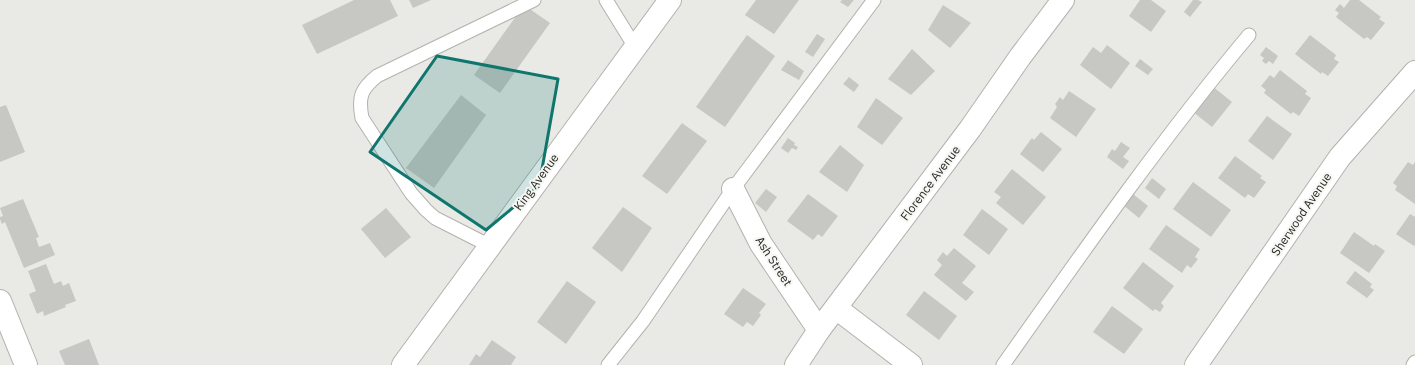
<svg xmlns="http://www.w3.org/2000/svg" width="1415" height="365" viewBox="0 0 1415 365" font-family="'IBM Plex Sans',sans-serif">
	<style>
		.building { fill: #c7c7c3 }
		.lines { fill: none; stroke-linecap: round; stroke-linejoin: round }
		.service-casing { stroke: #b2b2ae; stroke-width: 15 }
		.minor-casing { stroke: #b2b2ae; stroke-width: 24 }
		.tertiary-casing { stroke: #b2b2ae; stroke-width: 24 }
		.service { stroke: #fff; stroke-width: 13 }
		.minor { stroke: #fff; stroke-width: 22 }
		.tertiary { stroke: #fff; stroke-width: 22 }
		.marked { fill: #0f766e; fill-opacity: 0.2; stroke: #0f766e; stroke-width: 3; stroke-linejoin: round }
		.labels { text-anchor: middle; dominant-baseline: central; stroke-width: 4; stroke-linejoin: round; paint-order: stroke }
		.street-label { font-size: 12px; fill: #282826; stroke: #f6f7f2 }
	</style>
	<rect width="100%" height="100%" fill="#e9e9e5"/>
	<g class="building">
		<path d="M354,0h36l8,16 -81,38 -15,-29z"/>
		<path d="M409,0h22l-18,8z"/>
		<path d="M756,0h43l-25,34 -29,-19z"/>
		<path d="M842,0h12l-6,7 -8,-5z"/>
		<path d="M1140,0h11l15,11 -15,21 -22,-16z"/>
		<path d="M1193,0h5l4,2 -12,15 -6,-5z"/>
		<path d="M1350,0h9l22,17 -2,2 6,4 -14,17 -4,-3 -3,2 -28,-22 3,-4 -4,-3 5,-6 4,4z"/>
		<path d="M524,5l26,18 -50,70 -26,-18z"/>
		<path d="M943,5l28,18 -21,25 -22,-18z"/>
		<path d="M817,34l8,5 -12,18 -8,-5z"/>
		<path d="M747,35l28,21 -50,71 -29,-20z"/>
		<path d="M1310,35l26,20 -2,4 5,3 -11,14 -6,-4 -1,2 -26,-20z"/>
		<path d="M1107,45l23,18 -19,26 -31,-24 13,-18 8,6z"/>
		<path d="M1266,47l12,9 -5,8 -4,-3 -3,3 -4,-3 2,-3 -4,-3z"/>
		<path d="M912,49l23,22 -24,24 -23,-16z"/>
		<path d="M1140,59l13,10 -5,6 -13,-9z"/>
		<path d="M788,60l16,11 -5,9 -18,-10z"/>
		<path d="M1280,70l27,21 -2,3 6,4 -12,18 -6,-4 -2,2 -27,-21 2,-3 -5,-4 9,-11 4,3z"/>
		<path d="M849,77l10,8 -5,7 -11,-8z"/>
		<path d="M1212,86l20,16 -20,25 -20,-16z"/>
		<path d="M1069,91l27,18 -20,28 -26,-19 7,-11 -2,-3 5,-7 3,3z"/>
		<path d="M461,95l25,20 -52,73 -28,-20z"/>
		<path d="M876,98l27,20 -21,27 -25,-18z"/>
		<path d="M6,105l19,47 -25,10v-55z"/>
		<path d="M1267,116l25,18 -19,26 -25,-19z"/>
		<path d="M682,123l25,18 -40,53 -25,-18z"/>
		<path d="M1041,132l21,17 -19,23 -23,-18 12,-16 2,2z"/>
		<path d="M788,138l7,5 -1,2 4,2 -2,3 -4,-2 -4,5 -7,-5z"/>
		<path d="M1121,142l9,6 -7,9 6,4 -6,8 -16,-12 5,-8 3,2z"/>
		<path d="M840,145l24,20 -17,27 -28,-20z"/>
		<path d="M1235,156l27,20 -2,2 6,4 -12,16 -6,-4 -3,4 -27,-20z"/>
		<path d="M1408,162l5,3 2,-3v42l-20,-14 2,-4 -4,-3z"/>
		<path d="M1012,169l34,28 -23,28 -27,-22 5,-6 -7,-5z"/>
		<path d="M1152,178l14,11 -7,10 -14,-11z"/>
		<path d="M1193,182l38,28 -20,27 -38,-28z"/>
		<path d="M766,189l11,8 -11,15 -11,-9z"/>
		<path d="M808,194l30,22 -16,21 -4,-3 -5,6 -26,-19z"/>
		<path d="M1133,194l15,12 -9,12 -16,-13z"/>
		<path d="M23,199l16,38 -3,1 3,9 11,-4 5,12 -31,13 -19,-46 -3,2 -2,-5v-2l3,-1 -3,-8z"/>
		<path d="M623,207l29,21 -30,44 -30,-24z"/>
		<path d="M386,208l25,29 -26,21 -24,-29z"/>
		<path d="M982,209l26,20 -19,26 -26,-20z"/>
		<path d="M1410,214l5,3v28l-1,1 -18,-12z"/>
		<path d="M1166,225l34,24 -5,8 3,2 -7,9 -4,-3 -5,8 -33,-24z"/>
		<path d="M1354,232l20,14 1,-2 10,7 -16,22 -29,-20z"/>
		<path d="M954,248l22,18 -14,17 12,9 -8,9 -32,-26 8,-10 -5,-5 6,-8 4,4z"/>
		<path d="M1143,262l31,24 -13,17 3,3 -4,6 -5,-3 -2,2 -30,-23z"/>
		<path d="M46,264l8,20 7,-3 2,5 6,-3 7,18 -11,4 1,2 -22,9 -1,-5 -6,3 -8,-20 7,-3 -8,-20z"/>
		<path d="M1355,271l17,13 -2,3 4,3 -7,8 -21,-15z"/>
		<path d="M567,281l29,21 -30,42 -29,-22z"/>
		<path d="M743,288l23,16 -7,9 2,2 -8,11 -6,-4 -4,5 -19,-13z"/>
		<path d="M924,291l33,25 -18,24 -33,-25z"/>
		<path d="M1112,306l31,23 -19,25 -31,-22z"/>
		<path d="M89,339l10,26h-34l-6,-14z"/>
		<path d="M492,340l24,17 -5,8h-42l7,-11 4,3z"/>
	</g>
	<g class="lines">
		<g class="service-casing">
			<g id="service">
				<path d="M606,0l29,47"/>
				<path d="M490,246l-55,-28 -9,-8 -15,-17 -49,-75c-4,-21 -1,-29 15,-42l157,-76"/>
				<path d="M608,365l35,-44 90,-132 141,-189"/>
				<path d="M1003,365c79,-112 158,-225 246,-330"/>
				<path d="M1413,365l2,-3"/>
			</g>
		</g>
		<g class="minor-casing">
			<g id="minor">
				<path d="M733,189l28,55 58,86"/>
				<path d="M836,308l75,57"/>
				<path d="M796,365l23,-35 151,-201 50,-72 43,-57"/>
			</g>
		</g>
		<g class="tertiary-casing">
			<g id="tertiary">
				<path d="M0,301l26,64"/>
				<path d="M403,365l267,-365"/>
				<path d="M1196,365l144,-208 75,-85"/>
			</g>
		</g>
		<use href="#service" class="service"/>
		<use href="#minor" class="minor"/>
		<use href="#tertiary" class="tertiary"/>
	</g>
	<path class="marked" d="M437,56l121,23 -19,107 -53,44 -116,-78z"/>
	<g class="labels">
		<g class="street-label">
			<text transform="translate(536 182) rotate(-54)">King Avenue</text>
			<text transform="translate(930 183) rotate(-53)">Florence Avenue</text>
			<text transform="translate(1301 214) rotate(-56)">Sherwood Avenue</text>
			<text transform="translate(774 261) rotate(57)">Ash Street</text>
		</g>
	</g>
</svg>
